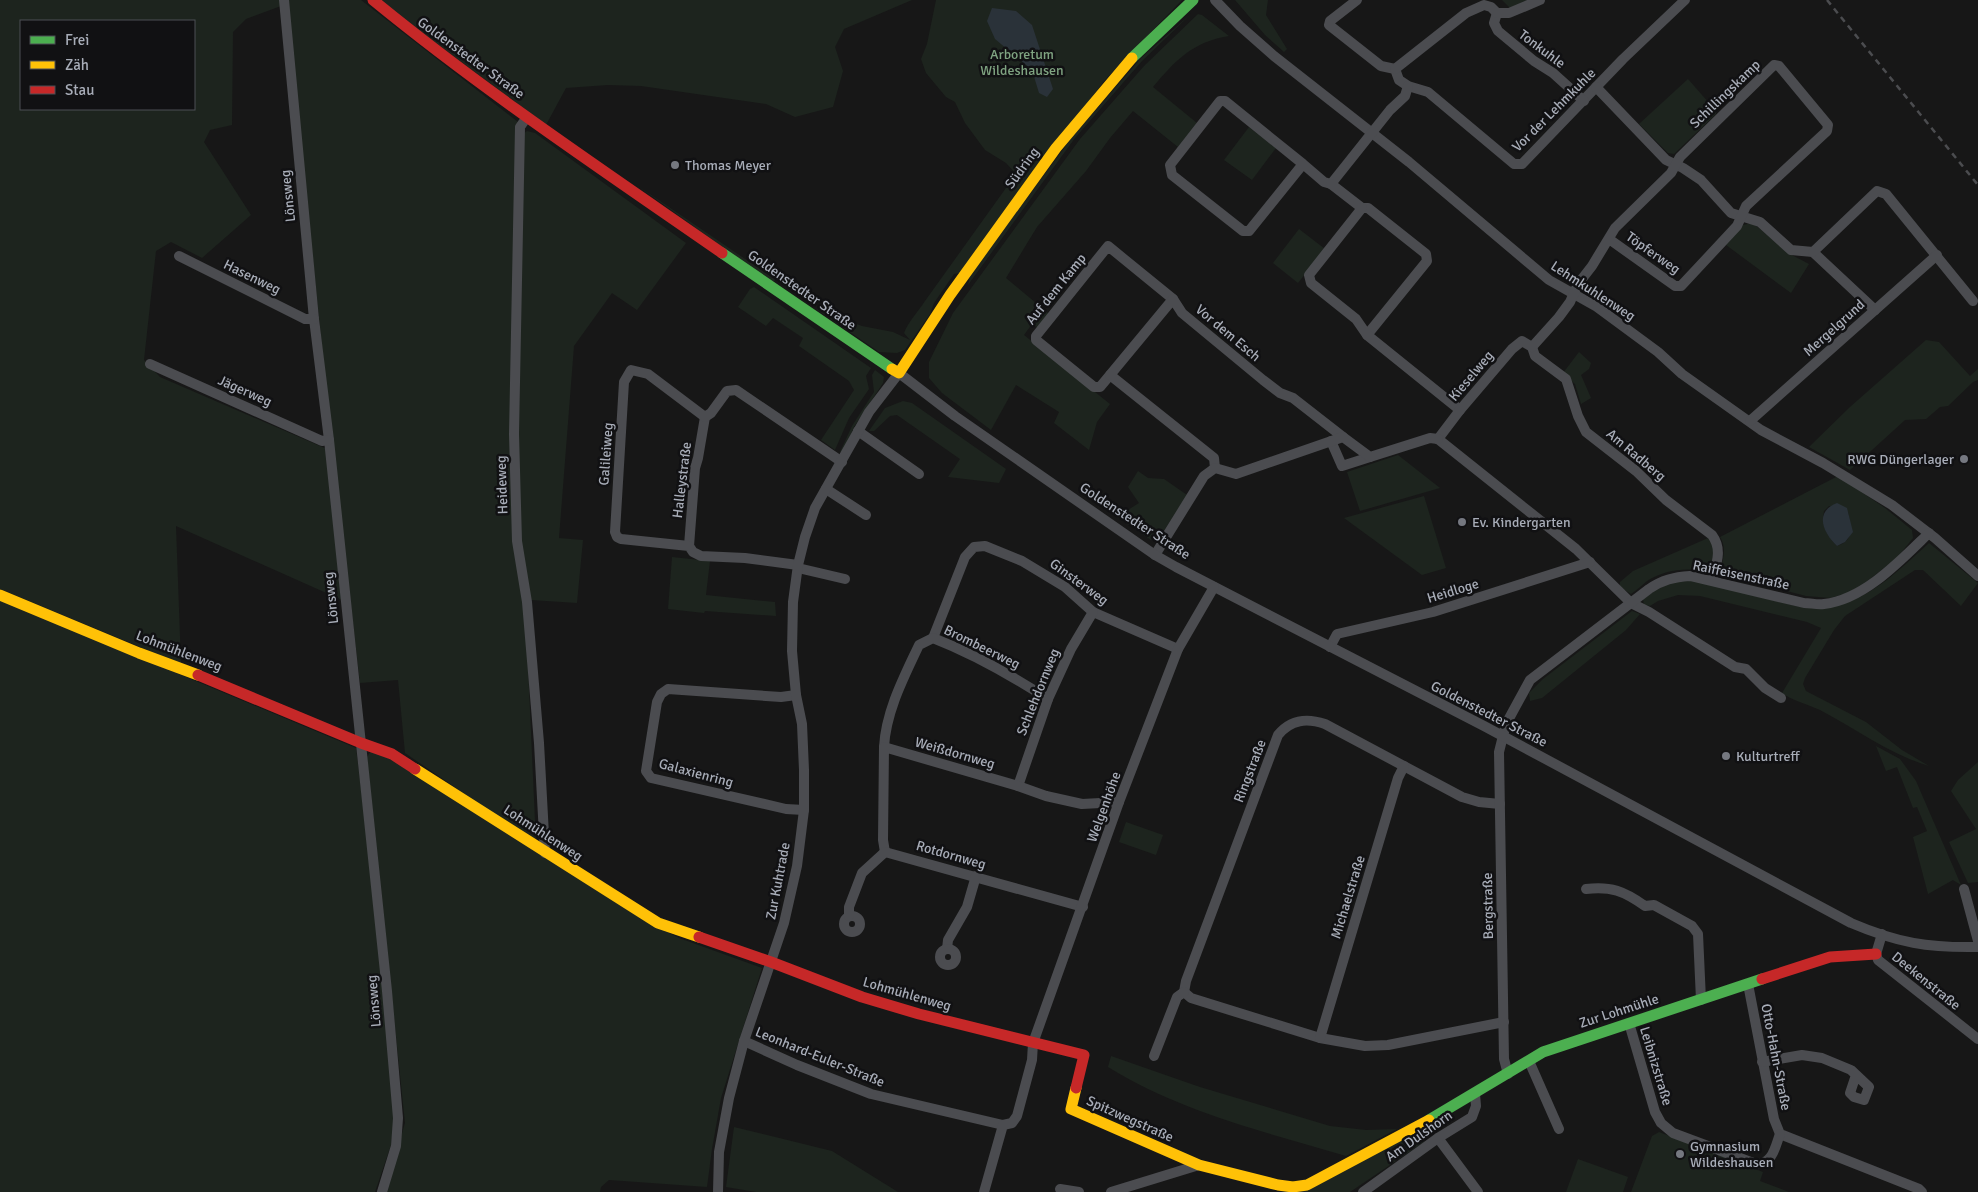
<svg xmlns="http://www.w3.org/2000/svg" width="1978" height="1192" viewBox="0 0 1978 1192" font-family="Signika,sans-serif">
	<style>
		.green { fill: #1d241e; fill-rule: evenodd }
		.water { fill: #2a3239 }
		.lines { fill: none; stroke-linecap: round; stroke-linejoin: round }
		.street { stroke: #4b4c50; stroke-width: 10 }
		.fast { stroke: #4caf50; stroke-width: 11 }
		.slow { stroke: #ffc107; stroke-width: 11 }
		.jam { stroke: #c62828; stroke-width: 11 }
		.rail { stroke: #4b4c4f; stroke-width: 2.5; stroke-dasharray: 6 5; stroke-linecap: butt }
		.poi-dot { fill: #757880; stroke: #111113; stroke-width: 2 }
		.labels { text-anchor: middle; dominant-baseline: central; stroke-width: 5; stroke-linejoin: round; paint-order: stroke }
		.street-label { font-size: 14px; fill: #a8adb8; stroke: #111113 }
		.park-label { font-size: 14px; fill: #7fa381; stroke: #111113 }
		.poi-label { font-size: 14px; fill: #a8adb8; stroke: #111113; text-anchor: start }
	</style>
	<rect width="100%" height="100%" fill="#171717"/>
	<g class="green">
		<path d="M0,0h280l1,6 -35,13 -13,13 -1,93 -22,5 -6,12 47,73 -49,43 -31,-16 -15,9 -12,109 16,17 167,72 15,151 -166,-74 5,138 -181,-75zM21,21h173v88h-173z"/>
		<path d="M286,0h75l157,122 -5,312 12,166 11,243 -131,-90 -7,-73 -38,3 -28,-240z"/>
		<path d="M378,0h534l-68,29 -9,18 8,24 -10,36 -38,10 -29,-13 -125,-18 -33,-1 -42,3 -20,37z"/>
		<path d="M936,0h246l-77,80 -145,193 -6,1 -20,29 -4,11 -25,36 -8,3 -18,-1 -63,-43 46,17 31,6 17,8 -6,-7c4,-11 14,-21 21,-32l91,-127 -10,-11 -21,-13 -20,-27 -10,-21 -9,-5 -20,-24 -5,-14 6,-15z"/>
		<path d="M1235,0h33l-2,15 21,34 -3,3 -19,-17z"/>
		<path d="M1502,0h25l-17,8z"/>
		<path d="M1192,13l-50,48 -67,77 -107,147 3,-12 102,-137 68,-78z"/>
		<path d="M1198,14l4,1 27,21c-37,6 -54,25 -76,51l44,36 -19,24 -45,-36 -23,27 -24,33 -49,56 -31,51 43,36 -11,14 -6,-4 -8,11 86,69 -13,18 -8,28 -35,-27 5,-11 -43,-27 -25,45 -49,-37 -13,-15v-16l24,-49 127,-174 64,-73z"/>
		<path d="M1688,79l28,32v3l-42,40 -6,-1 -29,-29z"/>
		<path d="M1249,127l27,21 -24,32 -28,-20z"/>
		<path d="M527,131l8,2 151,110 -49,67 -25,-17 -38,53 -15,192 24,2 -6,63 -46,-3 -10,-59 -3,-40 4,-366z"/>
		<path d="M635,184l141,96 -5,2z"/>
		<path d="M1747,224h7l36,30 19,10 -18,29 -65,-48 17,-20z"/>
		<path d="M1299,229l26,20 -27,34 -25,-20z"/>
		<path d="M754,287l117,81 -5,8 3,13 -20,29 -14,32 -14,-10 33,-50 -5,-9 -50,-35 4,-8 -30,-20 -7,8 -28,-19 12,-18z"/>
		<path d="M1926,340l13,2 31,34 8,-7v11l-5,2 -25,24 -8,1 -14,12 -21,1 -55,50 -41,-23 41,-40z"/>
		<path d="M1579,352l12,11 -2,6 -8,6 10,23 -10,6 -6,-20 -12,-11z"/>
		<path d="M875,370l9,7 -1,6 -29,44 -10,24 -4,1 12,-26 22,-34 -2,-17z"/>
		<path d="M903,401l9,2 94,66 -7,14 -51,-6 12,-18 -63,-44 -7,1 -16,15h-5l16,-23z"/>
		<path d="M1398,455l42,33 -80,23 -13,-39z"/>
		<path d="M1138,471l10,7 16,1 23,16 -27,42 -9,3 -40,-27 3,-4 6,6 19,-12 -11,-16z"/>
		<path d="M1838,476l47,32 27,22 1,8 -16,20 -36,28 -13,7 -18,5 -24,-2 -85,-22 -1,-3c3,-11 7,-24 0,-34zM1829,506l19,6c3,15 7,28 -11,34 -10,-10 -16,-20 -13,-35z"/>
		<path d="M1424,496l22,72 -24,7 -78,-57z"/>
		<path d="M1708,538l8,9 -7,25c-20,-5 -44,-3 -62,9 -5,4 -10,9 -16,13l-11,-7v-5l13,-11z"/>
		<path d="M1929,543l49,40 -17,23 -38,-36h-8l-70,46 -11,14 -29,48 -2,6 3,7 60,31 36,28 27,16c-38,-11 -73,-37 -109,-56 -13,-6 -27,-9 -38,-17l39,-65 -14,-6 -107,-26 -22,-1 -20,6 -8,5 -6,-1 -1,-6c19,-14 29,-19 52,-18l101,25c59,9 92,-26 133,-63z"/>
		<path d="M672,557l38,4 -4,34 69,7 1,14 -71,-5 -1,2 -36,-4z"/>
		<path d="M0,599l356,149 13,105 26,260 -4,32 -16,47h-375z"/>
		<path d="M1632,611l8,3 -14,16 -84,68 -12,3 -1,-8 14,-14z"/>
		<path d="M1876,746l24,13 16,22 45,104 -8,-5 -25,14 -15,-57 14,-6 -10,-24 -4,1 -16,-41 -11,4z"/>
		<path d="M371,751l22,9 249,159 37,19 83,30 -41,130 -9,51 -5,38 -98,-7 -8,7 -1,5h-215l20,-69 -38,-366z"/>
		<path d="M1978,762v120l-10,1 -19,-41 27,-13 -25,-38 7,-11z"/>
		<path d="M1126,822l37,13 -7,20 -37,-13z"/>
		<path d="M1111,1056l89,31 130,39 36,4 31,-1 -51,27c-81,-24 -165,-44 -238,-89z"/>
		<path d="M734,1127l98,24 66,41h-142l-30,-5z"/>
		<path d="M1659,1132l104,40 -3,9 29,11h-158l21,-56z"/>
		<path d="M1415,1133l9,9 -74,50h-67z"/>
		<path d="M1578,1159l50,18 -5,15h-57z"/>
	</g>
	<g class="water">
		<path d="M992,8l24,3 16,14 21,64 -6,8 -8,-4 -7,-23 -37,-31 -8,-18z"/>
		<path d="M1837,503l10,5 6,24 -8,10 -8,4c-13,-12 -24,-34 0,-43z"/>
	</g>
	<g class="lines">
		<g class="street">
			<path d="M284,0l30,319 15,121 58,551 11,127 -2,28 -14,46"/>
			<path d="M1215,0l25,26 34,30 135,106 140,118 48,27 61,45 24,22 79,56 62,33 69,42 43,33 43,38"/>
			<path d="M1357,0l-27,21 -1,4 52,41 14,3 4,11 9,6 20,6 86,72h8l101,-105 62,-59"/>
			<path d="M1497,13l-3,10 4,8 36,30 19,12 31,28"/>
			<path d="M1395,69l71,-56 18,-8 7,2 6,6h12l31,-13"/>
			<path d="M1596,87l70,73 17,8 18,12 30,33 29,9 31,28 22,2 62,58"/>
			<path d="M527,117l-7,10 -6,307 3,107 10,61 12,141 6,110"/>
			<path d="M1303,164l-78,-63h-5l-50,64 2,10 71,56h6l54,-67 21,18 7,2 59,-74 15,-14 3,-10"/>
			<path d="M1331,184l31,24h6l58,46 1,7 -60,74"/>
			<path d="M1362,208l-53,67 2,8 45,36 11,16 93,75"/>
			<path d="M1813,252l64,-61 9,3 87,107"/>
			<path d="M179,256l126,63h9"/>
			<path d="M1532,347l3,9 31,23 12,37 8,16 50,39 30,29 46,35c11,15 4,29 0,45"/>
			<path d="M150,364l172,77 7,-1"/>
			<path d="M1110,375l-10,12h-6l-58,-47v-4l72,-90 65,53"/>
			<path d="M1750,421l187,-166"/>
			<path d="M858,431l61,43"/>
			<path d="M1438,439l22,-29 52,-61 10,-8 10,6 27,-30 11,-15 8,-18 14,-18 23,-38 56,-55 9,-16 94,-92 5,1 49,59 -1,6 -81,75 -9,20 -56,60h-6l-66,-47"/>
			<path d="M1438,439l138,110 55,54 18,9 86,55 11,2 19,19 16,10"/>
			<path d="M1331,441l11,25 28,-9"/>
			<path d="M1215,468l-1,-10 -104,-83 63,-76 9,14 81,67 17,13 13,5 50,39"/>
			<path d="M826,489l40,26"/>
			<path d="M689,546l6,-78 3,-10 7,-41"/>
			<path d="M1155,555l49,-79 11,-8 21,6 107,-37 27,20 60,-19 8,1"/>
			<path d="M798,565l-53,-7 -44,-2 -8,-4 -4,-6 -68,-7 -4,-2 -2,-5 9,-150 7,-12 17,4 57,43 6,-4 16,-22 9,-1 106,72"/>
			<path d="M798,568l47,11"/>
			<path d="M933,638l32,-81 9,-10 11,-1 37,15 43,26 28,25 85,37"/>
			<path d="M1330,647l7,-13 96,-22 157,-50"/>
			<path d="M796,695l-15,2 -113,-8 -7,5 -4,8 -11,69 5,7 135,31 18,1"/>
			<path d="M884,747c2,-36 20,-70 35,-102l14,-7c41,16 78,37 115,61"/>
			<path d="M1018,786l30,-87 23,-50 22,-37"/>
			<path d="M885,852l-2,-12 1,-93 134,39 28,10 36,8 37,-2"/>
			<path d="M1586,889c25,-3 38,2 59,17l9,-1 38,21 6,8 3,66"/>
			<path d="M1964,889l14,52"/>
			<circle cx="852" cy="924" r="8"/>
			<path d="M849,916v-9l13,-34 23,-21 198,55"/>
			<path d="M1882,934l-6,20 2,6 100,79"/>
			<path d="M947,949l1,-9 19,-33 9,-31"/>
			<circle cx="948" cy="957" r="8"/>
			<path d="M1748,984l26,135 6,15 139,55 3,3"/>
			<path d="M1184,992l2,-11 92,-246c13,-16 29,-17 47,-11l137,73 17,5 21,2"/>
			<path d="M1184,992l7,6 129,40 45,8 23,-1 116,-23"/>
			<path d="M1629,1023l26,89 6,11 12,10 83,31c17,0 19,-17 24,-30"/>
			<path d="M1320,1038l78,-260 6,-12"/>
			<path d="M744,1041l53,24 74,29 132,31"/>
			<path d="M1154,1056l23,-59 7,-5"/>
			<path d="M1529,1061l30,68"/>
			<path d="M1762,1062l40,-7 20,3 29,12 18,17 -5,13 -10,-3 -4,-4 6,-18"/>
			<path d="M1508,1074l-4,-15 -5,-307 7,-28 24,-44 119,-91c13,-9 25,-12 41,-13l114,27c7,0 13,2 20,1 40,-4 77,-44 105,-71"/>
			<path d="M1438,1138l40,54"/>
			<path d="M1060,1189l19,3"/>
			<path d="M718,1192l1,-40 10,-54 15,-57 40,-118 13,-57 7,-56v-40l-2,-46 -6,-29 -4,-44 1,-49 5,-37 7,-28 10,-29 54,-96 30,-39 56,43 200,139 21,12 308,159 367,197c47,20 77,25 127,24"/>
			<path d="M984,1192l19,-67 9,-2 5,-7 15,-56 1,-17 86,-241 59,-153 36,-62"/>
			<path d="M1111,1192l88,-27"/>
			<path d="M1363,1192l75,-54 34,-21 4,-11 -1,-12"/>
		</g>
		<g class="fast">
			<path d="M1132,58l61,-58"/>
			<path d="M722,253l170,116"/>
			<path d="M1429,1120l114,-68 219,-73"/>
		</g>
		<g class="slow">
			<path d="M892,369l7,4 51,-78 106,-147 76,-90"/>
			<path d="M0,595l139,58 59,22"/>
			<path d="M415,769l243,154 41,14"/>
			<path d="M1076,1088l-5,21 128,56 79,20 15,2 14,-2 122,-65"/>
		</g>
		<g class="jam">
			<path d="M373,0c111,91 231,171 349,253"/>
			<path d="M198,675l163,68 31,11 23,15"/>
			<path d="M699,937l72,25 91,35 57,17 165,41 -8,33"/>
			<path d="M1762,979l68,-22 46,-3"/>
		</g>
		<path class="rail" d="M1827,0l151,185"/>
	</g>
	<g class="poi-dot">
		<circle cx="675" cy="165" r="5"/>
		<circle cx="1964" cy="459" r="5"/>
		<circle cx="1462" cy="522" r="5"/>
		<circle cx="1726" cy="756" r="5"/>
		<circle cx="1680" cy="1154" r="5"/>
	</g>
	<g class="labels">
		<g class="street-label">
			<text transform="translate(1542 49) rotate(37)">Tonkuhle</text>
			<text transform="translate(471 58) rotate(36)">Goldenstedter Straße</text>
			<text transform="translate(1725 94) rotate(-44)">Schillingskamp</text>
			<text transform="translate(1554 110) rotate(-45)">Vor der Lehmkuhle</text>
			<text transform="translate(1022 168) rotate(-54)">Südring</text>
			<text transform="translate(288 196) rotate(-96)">Lönsweg</text>
			<text transform="translate(1653 253) rotate(35)">Töpferweg</text>
			<text transform="translate(252 277) rotate(26)">Hasenweg</text>
			<text transform="translate(1056 289) rotate(-51)">Auf dem Kamp</text>
			<text transform="translate(802 290) rotate(35)">Goldenstedter Straße</text>
			<text transform="translate(1593 291) rotate(33)">Lehmkuhlenweg</text>
			<text transform="translate(1834 328) rotate(-42)">Mergelgrund</text>
			<text transform="translate(1228 333) rotate(40)">Vor dem Esch</text>
			<text transform="translate(1471 376) rotate(-50)">Kieselweg</text>
			<text transform="translate(245 391) rotate(24)">Jägerweg</text>
			<text transform="translate(606 454) rotate(-86)">Galileiweg</text>
			<text transform="translate(1636 455) rotate(40)">Am Radberg</text>
			<text transform="translate(682 480) rotate(-83)">Halleystraße</text>
			<text transform="translate(502 485) rotate(-92)">Heideweg</text>
			<text transform="translate(1135 521) rotate(33)">Goldenstedter Straße</text>
			<text transform="translate(1741 575) rotate(12)">Raiffeisenstraße</text>
			<text transform="translate(1079 582) rotate(36)">Ginsterweg</text>
			<text transform="translate(1453 591) rotate(-17)">Heidloge</text>
			<text transform="translate(331 598) rotate(-96)">Lönsweg</text>
			<text transform="translate(982 647) rotate(26)">Brombeerweg</text>
			<text transform="translate(179 651) rotate(21)">Lohmühlenweg</text>
			<text transform="translate(1038 692) rotate(-68)">Schlehdornweg</text>
			<text transform="translate(1489 714) rotate(27)">Goldenstedter Straße</text>
			<text transform="translate(955 753) rotate(16)">Weißdornweg</text>
			<text transform="translate(1250 771) rotate(-69)">Ringstraße</text>
			<text transform="translate(696 773) rotate(15)">Galaxienring</text>
			<text transform="translate(1104 807) rotate(-70)">Welgenhöhe</text>
			<text transform="translate(543 833) rotate(33)">Lohmühlenweg</text>
			<text transform="translate(951 855) rotate(16)">Rotdornweg</text>
			<text transform="translate(778 881) rotate(-79)">Zur Kuhtrade</text>
			<text transform="translate(1348 897) rotate(-73)">Michaelstraße</text>
			<text transform="translate(1488 906) rotate(-91)">Bergstraße</text>
			<text transform="translate(1926 981) rotate(39)">Deekenstraße</text>
			<text transform="translate(907 994) rotate(16)">Lohmühlenweg</text>
			<text transform="translate(374 1001) rotate(-95)">Lönsweg</text>
			<text transform="translate(1619 1011) rotate(-18)">Zur Lohmühle</text>
			<text transform="translate(820 1057) rotate(22)">Leonhard-Euler-Straße</text>
			<text transform="translate(1776 1057) rotate(79)">Otto-Hahn-Straße</text>
			<text transform="translate(1656 1066) rotate(73)">Leibnizstraße</text>
			<text transform="translate(1130 1119) rotate(24)">Spitzwegstraße</text>
			<text transform="translate(1419 1136) rotate(-35)">Am Dulshorn</text>
		</g>
		<g class="park-label">
			<text x="1022" y="54">Arboretum<tspan x="1022" dy="16">Wildeshausen</tspan></text>
		</g>
		<g class="poi-label">
			<text x="685" y="165">Thomas Meyer</text>
			<text x="1954" y="459" text-anchor="end">RWG Düngerlager</text>
			<text x="1472" y="522">Ev. Kindergarten</text>
			<text x="1736" y="756">Kulturtreff</text>
			<text x="1690" y="1146">Gymnasium<tspan x="1690" dy="16">Wildeshausen</tspan></text>
		</g>
	</g>
	<rect x="20" y="20" width="175" height="90" fill="#111113" stroke="#4d4f55"/>
	<rect x="30" y="36" width="25" height="8" fill="#4caf50" stroke="#4d4f55"/>
	<text x="65" y="45" font-size="15" fill="#a8adb8">Frei</text>
	<rect x="30" y="61" width="25" height="8" fill="#ffc107" stroke="#4d4f55"/>
	<text x="65" y="70" font-size="15" fill="#a8adb8">Zäh</text>
	<rect x="30" y="86" width="25" height="8" fill="#c62828" stroke="#4d4f55"/>
	<text x="65" y="95" font-size="15" fill="#a8adb8">Stau</text>
</svg>
